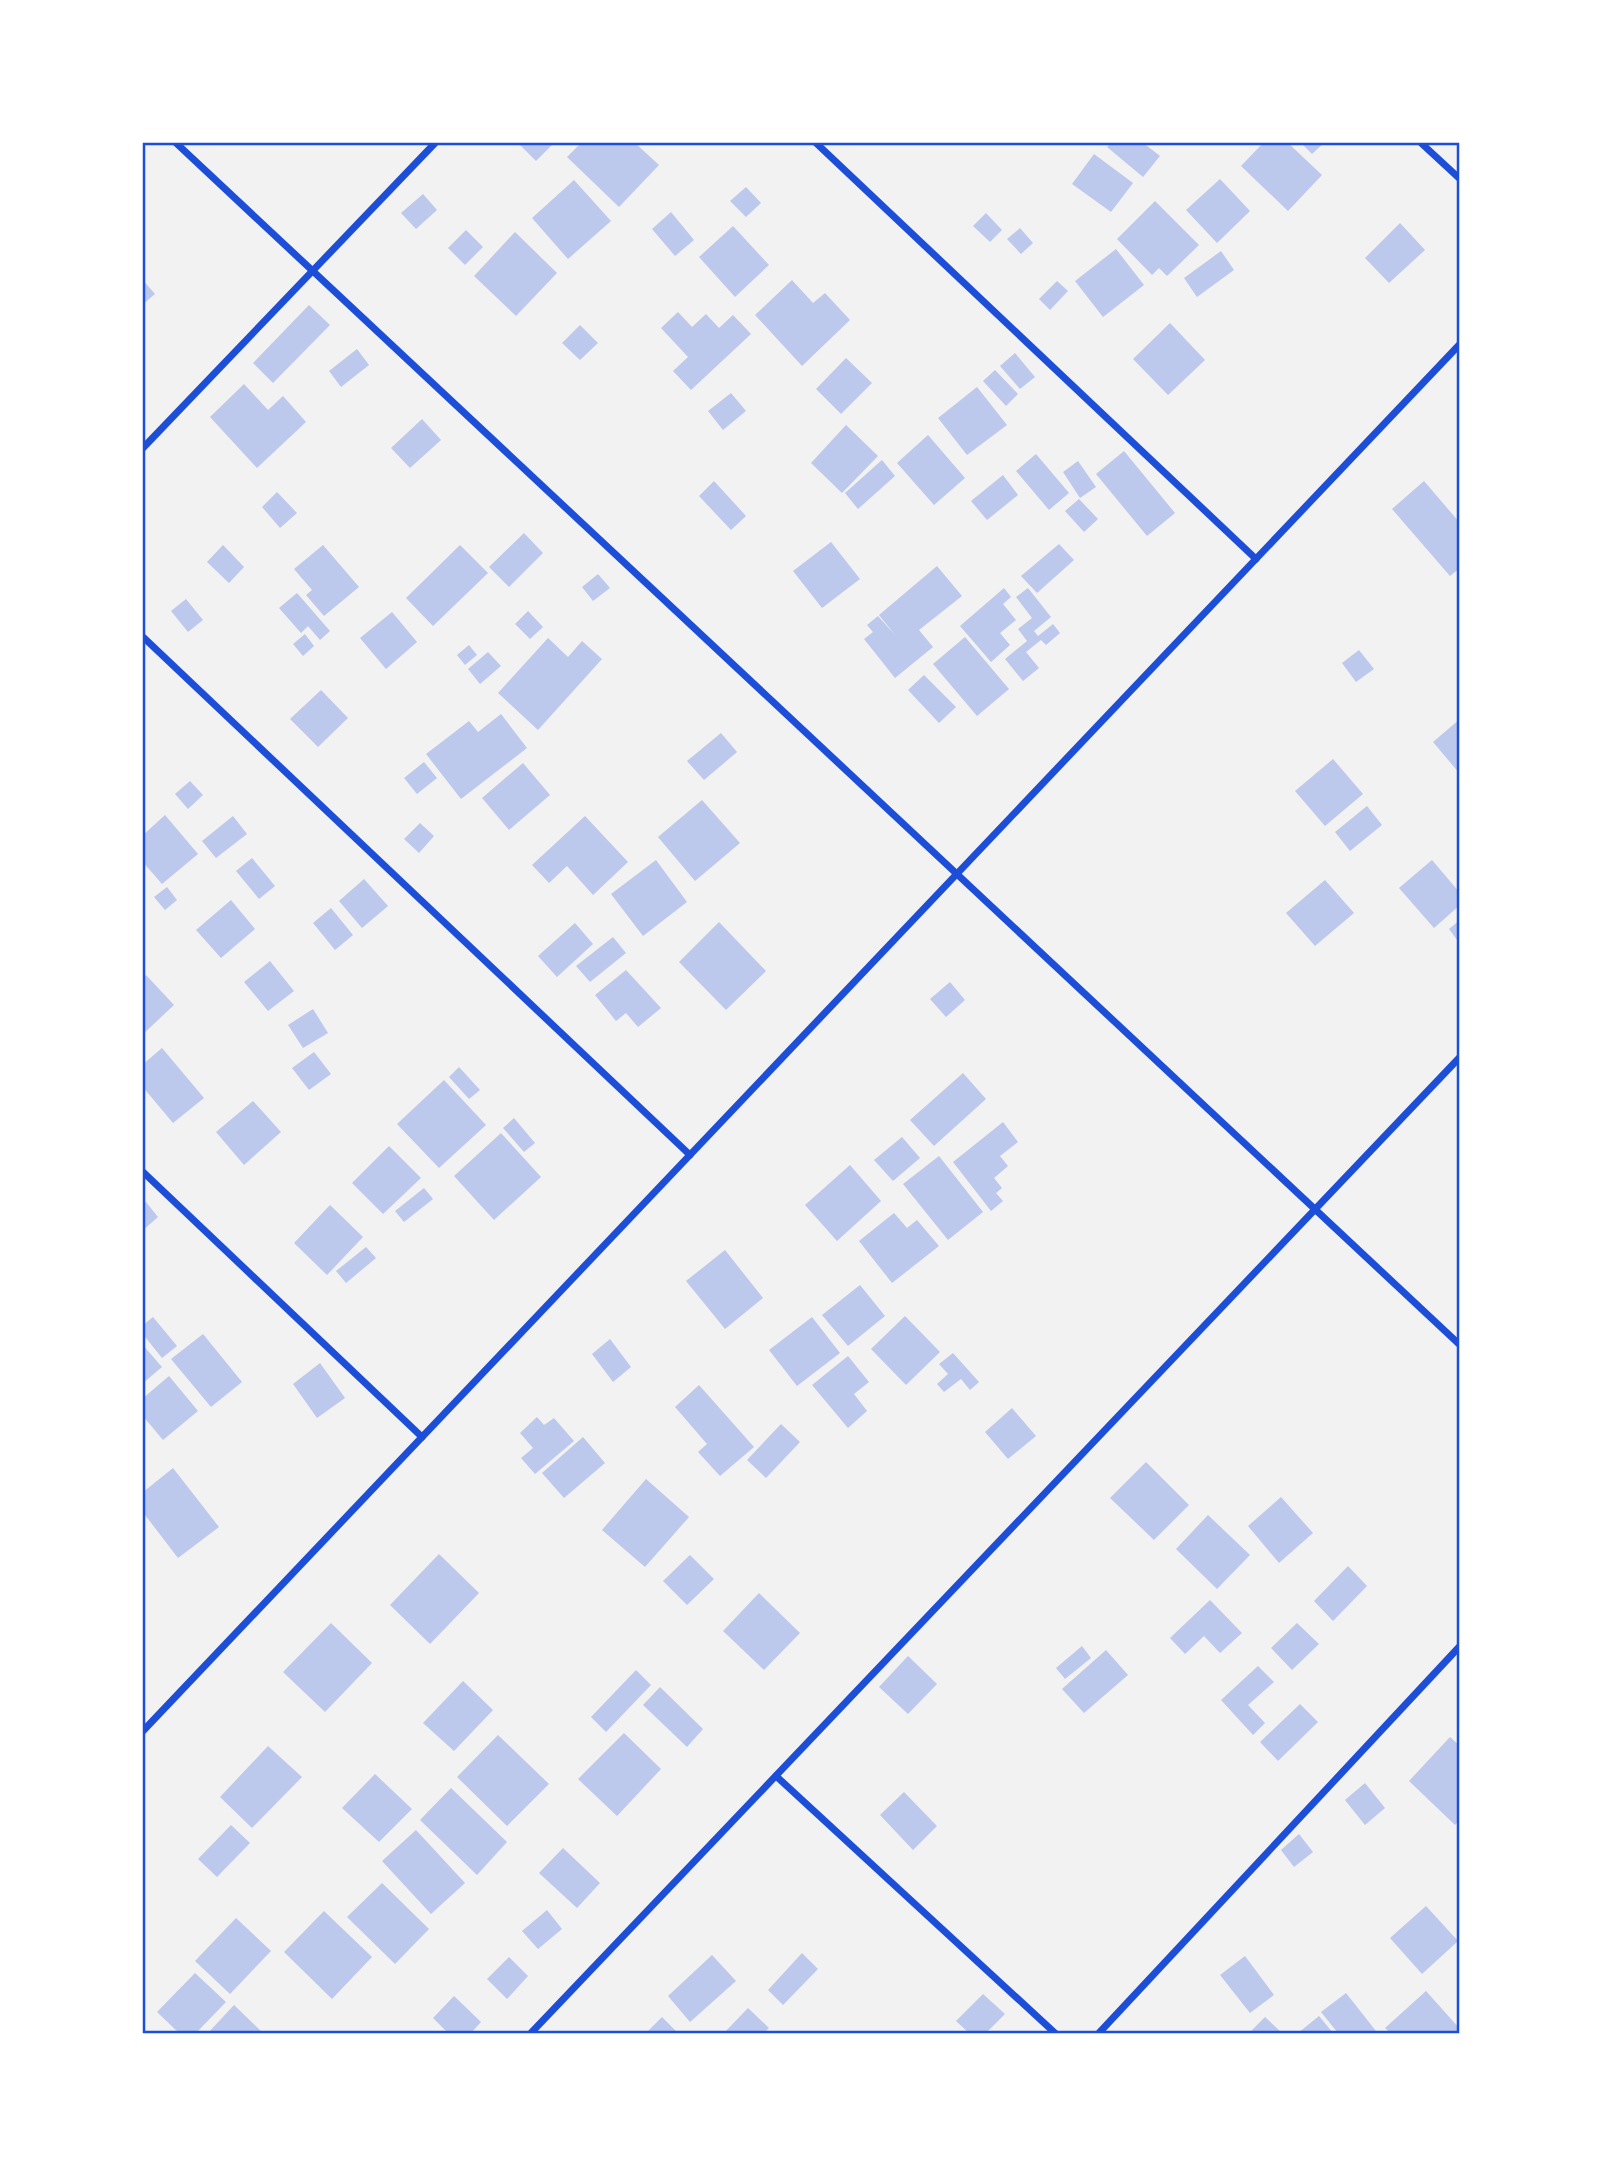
<svg xmlns="http://www.w3.org/2000/svg" width="1602" height="2175" viewBox="0 0 1602 2175" font-family="Literata,serif">
	<style>
		.building { fill: #bdc9ec }
		.lines { fill: none; stroke-linecap: round; stroke-linejoin: round }
		.minor { stroke: #1d4ed8; stroke-width: 7 }
		.neatline { fill: none; stroke: #1d4ed8; stroke-width: 2.5 }
	</style>
	<rect width="100%" height="100%" fill="#f2f2f2"/>
	<g class="building">
		<path d="M517,142h31l4,3 -16,16z"/>
		<path d="M582,142h52l25,23 -40,42 -52,-50z"/>
		<path d="M1112,142h30l18,14 -17,21 -36,-30z"/>
		<path d="M1264,142h23l35,33 -34,36 -47,-45z"/>
		<path d="M1300,142h25l-13,12z"/>
		<path d="M1094,154l39,29 -22,29 -39,-28z"/>
		<path d="M1220,179l30,32 -33,32 -31,-33z"/>
		<path d="M574,180l37,41 -43,38 -36,-41z"/>
		<path d="M746,187l15,16 -15,14 -16,-16z"/>
		<path d="M423,194l14,16 -21,19 -15,-16z"/>
		<path d="M1155,201l44,44 -32,31 -8,-8 -7,7 -35,-36z"/>
		<path d="M671,212l23,28 -19,16 -23,-27z"/>
		<path d="M986,213l16,17 -12,12 -17,-16z"/>
		<path d="M1400,223l25,27 -36,33 -24,-25z"/>
		<path d="M733,226l36,39 -34,32 -36,-40z"/>
		<path d="M1020,228l13,15 -12,11 -14,-15z"/>
		<path d="M466,230l17,17 -18,18 -17,-17z"/>
		<path d="M515,232l42,41 -41,43 -42,-40z"/>
		<path d="M1116,249l28,36 -41,32 -28,-36z"/>
		<path d="M1221,251l13,19 -37,27 -13,-19z"/>
		<path d="M142,279l13,15 -13,11z"/>
		<path d="M792,280l21,23 12,-10 25,27 -48,46 -47,-51z"/>
		<path d="M1057,281l11,10 -18,19 -11,-11z"/>
		<path d="M309,305l21,20 -57,58 -20,-20z"/>
		<path d="M678,312l14,15 14,-13 13,14 14,-13 18,19 -60,56 -18,-19 15,-14 -27,-29z"/>
		<path d="M1170,323l35,37 -37,35 -35,-36z"/>
		<path d="M580,325l18,18 -18,17 -18,-17z"/>
		<path d="M357,349l12,16 -28,22 -12,-16z"/>
		<path d="M1015,353l20,24 -15,12 -20,-23z"/>
		<path d="M846,358l26,25 -31,31 -25,-25z"/>
		<path d="M995,370l23,24 -12,12 -23,-25z"/>
		<path d="M244,384l24,26 15,-14 23,26 -49,46 -47,-51z"/>
		<path d="M977,387l30,38 -40,30 -29,-37z"/>
		<path d="M731,393l15,18 -23,19 -15,-19z"/>
		<path d="M422,419l19,21 -31,28 -19,-20z"/>
		<path d="M846,425l32,31 -36,37 -31,-30z"/>
		<path d="M928,435l37,43 -31,27 -37,-42z"/>
		<path d="M1124,451l51,62 -28,23 -51,-62z"/>
		<path d="M1036,454l33,39 -20,17 -33,-39z"/>
		<path d="M882,460l13,16 -37,33 -13,-16z"/>
		<path d="M1078,461l18,26 -16,11 -17,-26z"/>
		<path d="M1003,475l15,20 -31,25 -16,-19z"/>
		<path d="M714,481l32,35 -15,14 -32,-34z"/>
		<path d="M1424,481l36,42v45l-10,8 -58,-67z"/>
		<path d="M277,492l20,21 -17,15 -18,-21z"/>
		<path d="M1079,499l19,20 -14,13 -19,-21z"/>
		<path d="M524,533l19,20 -34,34 -20,-20z"/>
		<path d="M831,542l29,37 -38,29 -29,-37z"/>
		<path d="M1059,544l15,16 -37,33 -16,-17z"/>
		<path d="M223,545l21,22 -15,16 -22,-21z"/>
		<path d="M323,545l36,42 -35,29 -18,-21 6,-5 -18,-21z"/>
		<path d="M460,545l28,28 -55,53 -27,-28z"/>
		<path d="M937,566l25,30 -43,34 14,17 -38,31 -31,-39 9,-7 -6,-7 11,-9 17,19 -16,-20z"/>
		<path d="M598,574l12,14 -17,13 -11,-14z"/>
		<path d="M1004,588l7,9 -8,7 13,16 -16,13 10,12 -19,17 -31,-36z"/>
		<path d="M1028,588l23,29 -17,14 4,5 15,-12 7,9 -14,12 -5,-5 -15,12 13,16 -16,13 -18,-22 22,-18 -9,-12 14,-11 -16,-21z"/>
		<path d="M297,593l33,38 -10,9 -12,-14 -7,7 -22,-25z"/>
		<path d="M186,599l17,21 -15,12 -17,-21z"/>
		<path d="M528,611l15,16 -13,12 -15,-15z"/>
		<path d="M392,612l25,30 -31,27 -26,-31z"/>
		<path d="M305,634l9,12 -11,10 -10,-12z"/>
		<path d="M965,637l44,52 -32,27 -44,-52z"/>
		<path d="M548,638l20,19 14,-16 20,18 -64,71 -40,-37z"/>
		<path d="M469,645l8,10 -12,10 -8,-10z"/>
		<path d="M1359,650l15,19 -18,13 -14,-19z"/>
		<path d="M488,652l13,14 -21,18 -12,-15z"/>
		<path d="M924,675l32,32 -17,16 -31,-33z"/>
		<path d="M321,690l27,28 -30,29 -28,-28z"/>
		<path d="M501,714l26,34 -66,51 -35,-45 43,-33 9,11z"/>
		<path d="M1460,719v55l-27,-32z"/>
		<path d="M721,733l16,19 -33,28 -17,-19z"/>
		<path d="M1333,759l30,35 -38,32 -30,-35z"/>
		<path d="M424,762l13,16 -20,16 -13,-16z"/>
		<path d="M523,763l27,32 -41,35 -27,-32z"/>
		<path d="M190,781l13,14 -15,14 -13,-15z"/>
		<path d="M702,800l38,43 -45,38 -37,-44z"/>
		<path d="M1367,806l15,19 -32,26 -15,-19z"/>
		<path d="M165,815l33,39 -36,30 -20,-23v-25z"/>
		<path d="M233,816l14,18 -31,24 -14,-17z"/>
		<path d="M585,816l43,46 -35,33 -26,-29 -18,17 -17,-18z"/>
		<path d="M420,823l14,13 -15,17 -15,-14z"/>
		<path d="M252,858l23,28 -16,13 -23,-28z"/>
		<path d="M656,860l31,42 -44,34 -32,-42z"/>
		<path d="M1432,860l28,33v12l-26,23 -35,-40z"/>
		<path d="M364,879l24,27 -26,22 -23,-27z"/>
		<path d="M1325,880l29,33 -39,33 -29,-33z"/>
		<path d="M167,887l10,13 -12,10 -11,-13z"/>
		<path d="M231,900l24,29 -34,29 -25,-28z"/>
		<path d="M331,908l22,27 -18,15 -22,-27z"/>
		<path d="M1460,920v24l-11,-15z"/>
		<path d="M719,922l47,49 -40,39 -47,-48z"/>
		<path d="M575,923l18,21 -36,33 -19,-21z"/>
		<path d="M613,937l13,16 -36,29 -14,-16z"/>
		<path d="M270,961l24,30 -26,20 -24,-29z"/>
		<path d="M626,970l35,38 -23,19 -12,-14 -10,8 -21,-26z"/>
		<path d="M146,975l28,30 -32,30v-56z"/>
		<path d="M950,982l15,18 -19,17 -16,-18z"/>
		<path d="M313,1009l15,24 -25,15 -15,-23z"/>
		<path d="M162,1048l42,50 -31,25 -31,-37v-21z"/>
		<path d="M314,1052l17,22 -22,16 -17,-22z"/>
		<path d="M459,1067l21,23 -11,9 -20,-22z"/>
		<path d="M963,1073l23,26 -52,47 -24,-26z"/>
		<path d="M444,1080l42,45 -47,43 -42,-44z"/>
		<path d="M253,1101l28,31 -37,33 -28,-33z"/>
		<path d="M514,1118l21,25 -11,9 -21,-24z"/>
		<path d="M1003,1122l15,20 -18,14 8,10 -14,12 8,10 -6,5 7,8 -12,10 -38,-49z"/>
		<path d="M501,1133l40,44 -47,43 -40,-44z"/>
		<path d="M902,1137l18,21 -27,23 -19,-21z"/>
		<path d="M389,1146l32,32 -38,36 -31,-31z"/>
		<path d="M939,1156l44,56 -35,28 -45,-56z"/>
		<path d="M850,1165l31,36 -44,40 -32,-36z"/>
		<path d="M424,1188l9,11 -29,23 -9,-11z"/>
		<path d="M146,1202l12,15 -16,14v-26z"/>
		<path d="M330,1205l33,32 -36,38 -33,-32z"/>
		<path d="M894,1213l13,15 10,-8 22,26 -47,37 -33,-42z"/>
		<path d="M366,1247l10,11 -30,25 -10,-12z"/>
		<path d="M725,1250l38,48 -38,31 -39,-48z"/>
		<path d="M860,1285l25,31 -37,30 -26,-31z"/>
		<path d="M905,1316l35,36 -34,33 -35,-36z"/>
		<path d="M153,1317l24,29 -15,12 -20,-25v-7z"/>
		<path d="M812,1317l28,36 -43,33 -28,-36z"/>
		<path d="M203,1334l39,48 -31,25 -40,-48z"/>
		<path d="M610,1339l21,28 -18,15 -21,-28z"/>
		<path d="M142,1344l20,23 -20,17z"/>
		<path d="M953,1353l26,29 -9,8 -9,-11 -17,13 -7,-8 11,-10 -9,-10z"/>
		<path d="M848,1356l21,26 -15,12 13,17 -19,17 -36,-43z"/>
		<path d="M320,1363l25,35 -28,20 -24,-34z"/>
		<path d="M169,1376l29,35 -35,29 -21,-25v-16z"/>
		<path d="M699,1385l55,62 -34,29 -22,-24 9,-8 -32,-37z"/>
		<path d="M1012,1408l24,28 -28,23 -23,-27z"/>
		<path d="M537,1417l7,8 10,-7 20,23 -39,33 -14,-16 12,-10 -13,-15z"/>
		<path d="M781,1424l19,18 -34,36 -19,-18z"/>
		<path d="M583,1437l22,26 -41,35 -22,-25z"/>
		<path d="M1146,1462l43,43 -35,35 -44,-42z"/>
		<path d="M173,1468l46,59 -41,31 -36,-47v-18z"/>
		<path d="M646,1479l43,38 -44,50 -43,-37z"/>
		<path d="M1281,1497l32,36 -34,30 -31,-37z"/>
		<path d="M1208,1515l42,40 -33,34 -41,-40z"/>
		<path d="M439,1554l40,39 -49,51 -40,-39z"/>
		<path d="M690,1555l24,24 -27,26 -24,-24z"/>
		<path d="M1348,1566l19,20 -34,35 -19,-20z"/>
		<path d="M759,1593l41,40 -36,37 -41,-39z"/>
		<path d="M1210,1600l32,33 -22,20 -16,-17 -19,18 -15,-16z"/>
		<path d="M331,1623l41,40 -47,49 -42,-40z"/>
		<path d="M1297,1623l22,21 -27,26 -21,-22z"/>
		<path d="M1082,1646l9,12 -26,21 -9,-11z"/>
		<path d="M1106,1650l22,25 -44,38 -22,-24z"/>
		<path d="M908,1656l29,28 -29,30 -29,-27z"/>
		<path d="M1258,1666l16,16 -26,23 17,18 -12,12 -32,-35z"/>
		<path d="M636,1670l15,15 -45,47 -15,-15z"/>
		<path d="M463,1681l30,29 -39,41 -31,-28z"/>
		<path d="M660,1687l43,42 -16,18 -44,-42z"/>
		<path d="M1300,1704l18,18 -40,39 -18,-19z"/>
		<path d="M624,1733l37,36 -44,47 -39,-37z"/>
		<path d="M498,1735l51,49 -42,42 -50,-49z"/>
		<path d="M1450,1737l10,9v74l-5,5 -46,-44z"/>
		<path d="M268,1746l34,31 -50,51 -32,-31z"/>
		<path d="M375,1774l37,35 -33,33 -37,-34z"/>
		<path d="M1365,1783l20,25 -20,17 -20,-25z"/>
		<path d="M451,1788l56,54 -30,33 -57,-55z"/>
		<path d="M904,1792l33,34 -24,24 -33,-35z"/>
		<path d="M231,1825l19,18 -33,34 -19,-18z"/>
		<path d="M416,1830l49,53 -34,31 -49,-53z"/>
		<path d="M1299,1834l14,18 -19,15 -13,-17z"/>
		<path d="M563,1848l37,35 -23,25 -38,-35z"/>
		<path d="M382,1883l47,46 -34,35 -48,-47z"/>
		<path d="M1426,1906l32,35 -36,33 -32,-36z"/>
		<path d="M547,1910l15,19 -24,20 -16,-18z"/>
		<path d="M324,1911l48,46 -40,42 -48,-47z"/>
		<path d="M236,1918l35,33 -41,43 -35,-33z"/>
		<path d="M802,1953l16,16 -35,36 -15,-15z"/>
		<path d="M712,1955l24,26 -46,41 -22,-26z"/>
		<path d="M1245,1956l29,39 -24,18 -30,-38z"/>
		<path d="M509,1957l19,19 -21,23 -20,-20z"/>
		<path d="M195,1973l31,29 -30,31h-17l-22,-21z"/>
		<path d="M1426,1991l34,38v4h-70l-5,-5z"/>
		<path d="M1346,1993l30,38 -3,2h-35l-17,-21z"/>
		<path d="M983,1994l22,20 -19,19h-17l-13,-12z"/>
		<path d="M454,1996l27,26 -10,11h-23l-15,-15z"/>
		<path d="M234,2005l29,28h-55z"/>
		<path d="M748,2008l21,20 -5,5h-40z"/>
		<path d="M1319,2016l14,17h-35z"/>
		<path d="M662,2017l16,16h-32z"/>
		<path d="M1265,2017l17,16h-33z"/>
	</g>
	<g class="lines">
		<g class="minor">
			<path d="M175,142l1285,1203"/>
			<path d="M815,142l441,417"/>
			<path d="M1420,142l40,37"/>
			<path d="M142,449l294,-307"/>
			<path d="M142,636l548,519"/>
			<path d="M142,1171l280,266"/>
			<path d="M142,1732l1318,-1388"/>
			<path d="M776,1776l279,257"/>
			<path d="M531,2033l929,-976"/>
			<path d="M1099,2033l361,-387"/>
		</g>
	</g>
	<rect width="1602" height="2175" fill="none" stroke="#ffffff" stroke-width="287"/>
	<rect x="144" y="144" width="1314" height="1888" class="neatline"/>
</svg>
